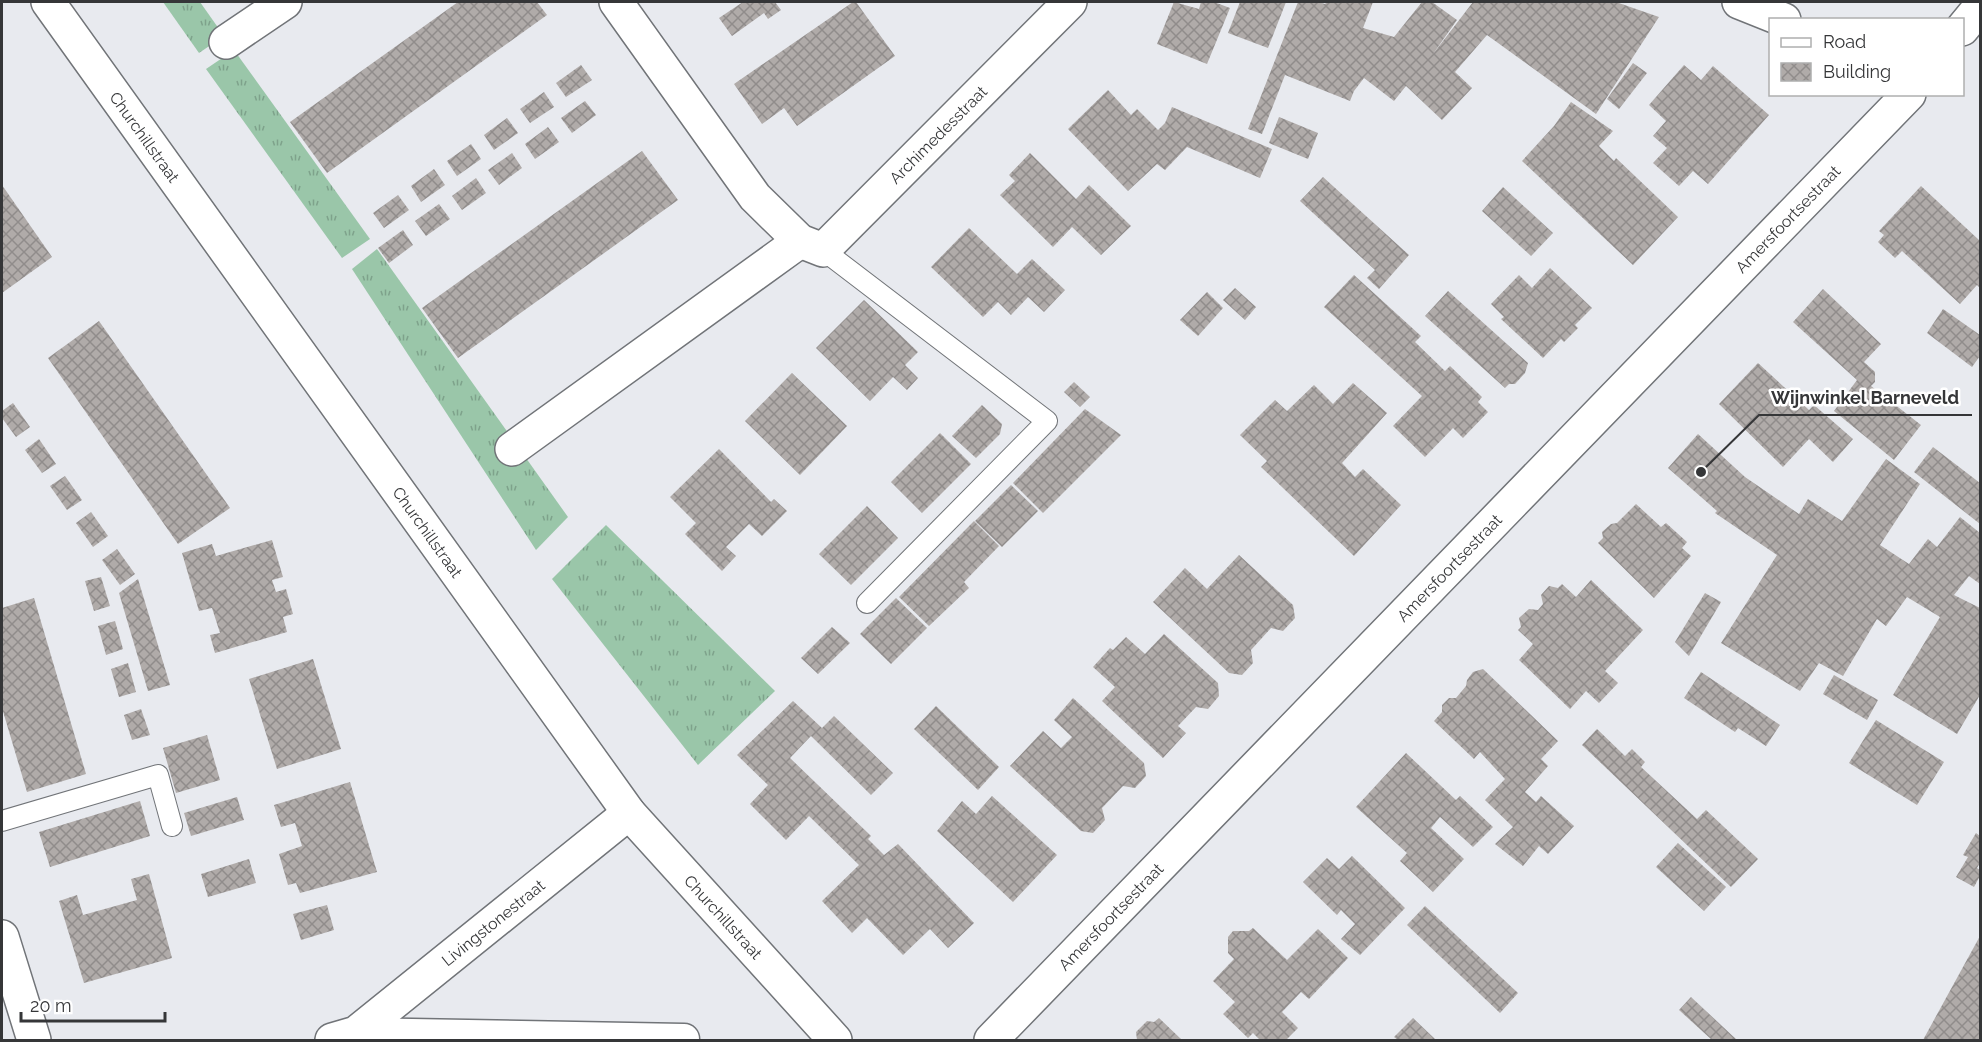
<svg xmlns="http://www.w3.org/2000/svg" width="1982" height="1042" viewBox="0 0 1982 1042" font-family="Raleway,sans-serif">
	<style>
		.grass { fill: url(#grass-tufts) }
		.building { fill: url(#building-cross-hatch) }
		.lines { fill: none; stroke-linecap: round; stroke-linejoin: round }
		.service-casing { stroke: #717478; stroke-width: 22 }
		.pedestrian-casing { stroke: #717478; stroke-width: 33 }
		.minor-casing { stroke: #717478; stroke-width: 36 }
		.tertiary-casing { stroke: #717478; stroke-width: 36 }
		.service { stroke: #fff; stroke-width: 20 }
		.pedestrian { stroke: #fff; stroke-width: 30 }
		.minor { stroke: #fff; stroke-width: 33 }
		.tertiary { stroke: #fff; stroke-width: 33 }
		.labels { text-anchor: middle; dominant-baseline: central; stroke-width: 5; stroke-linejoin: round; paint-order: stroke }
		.street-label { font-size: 16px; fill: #353638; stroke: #fff }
		.leader { fill: none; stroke: #353638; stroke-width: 2 }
		.callout-dot { fill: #353638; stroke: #fff; stroke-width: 2 }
		.callout-label { font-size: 18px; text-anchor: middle; font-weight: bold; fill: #353638; stroke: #fff; stroke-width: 5; stroke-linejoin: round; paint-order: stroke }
	</style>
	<defs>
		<pattern id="grass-tufts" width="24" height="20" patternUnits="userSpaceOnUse" patternTransform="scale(1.5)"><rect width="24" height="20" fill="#9ac6a9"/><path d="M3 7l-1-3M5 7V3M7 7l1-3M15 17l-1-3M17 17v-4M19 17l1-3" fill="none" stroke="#7ea28b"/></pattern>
		<pattern id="building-cross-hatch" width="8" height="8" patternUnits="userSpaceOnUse" patternTransform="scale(1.5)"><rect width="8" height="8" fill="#b0aba9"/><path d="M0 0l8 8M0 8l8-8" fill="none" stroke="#908c8b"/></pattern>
	</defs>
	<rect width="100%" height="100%" fill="#e8eaef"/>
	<g class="grass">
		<path d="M163,2h37l24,34 -25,17z"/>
		<path d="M234,50l136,189 -28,19 -136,-189z"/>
		<path d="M377,249l191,268 -32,33 -184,-281z"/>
		<path d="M606,525l169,166 -77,74 -146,-186z"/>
	</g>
	<g class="building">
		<path d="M458,2h79l10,13 -220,158 -37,-51z"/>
		<path d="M743,2h32l6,8 -13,9 -4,-6 -32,23 -13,-18z"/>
		<path d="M853,2h3l39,54 -98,70 -13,-18 -22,16 -28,-40z"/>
		<path d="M1174,2l25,7 2,-7h13l16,6 -23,56 -50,-20z"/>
		<path d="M1240,2h46l-18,46 -40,-15z"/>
		<path d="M1298,2h20l7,2 2,-2h46l-10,26 31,9 28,-35h10l25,18 -24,34 40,-52h143l43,15 -63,97 -109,-79 -32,37 17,16 -30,32 -36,-34 -12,15 -30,-23 -10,13 -4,10 -65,-26 -23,59 -14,-5z"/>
		<path d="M1633,63l14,10 -28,36 -12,-10z"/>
		<path d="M581,65l11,15 -26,17 -10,-14z"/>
		<path d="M1684,65l17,15 12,-14 56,49 -61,69 -15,-13 -14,15 -26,-23 14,-15 -14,-12 13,-15 -17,-16z"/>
		<path d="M1108,90l23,25 6,-6 21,21 7,-7 7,-16 100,42 -12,29 -73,-31 -22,23 -8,-6 -29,27 -60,-62z"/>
		<path d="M544,92l10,15 -24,16 -10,-14z"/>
		<path d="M585,101l11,14 -24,18 -11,-15z"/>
		<path d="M1571,102l42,29 -14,15 15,15 2,-3 62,59 -45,48 -111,-104 32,-35z"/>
		<path d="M1279,117l39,16 -10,26 -39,-16z"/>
		<path d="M507,118l11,15 -24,17 -10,-15z"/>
		<path d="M548,127l11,15 -24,17 -10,-15z"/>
		<path d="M471,144l10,15 -24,17 -10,-15z"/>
		<path d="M642,151l36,49 -220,158 -36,-50z"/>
		<path d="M512,153l10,15 -23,17 -11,-15z"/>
		<path d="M1030,153l46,46 13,-14 42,41 -30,29 -29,-28 -19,20 -53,-52 15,-14 -6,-6z"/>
		<path d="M434,169l11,16 -24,17 -10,-16z"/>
		<path d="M1323,177l86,78 -30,34 -12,-11 8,-8 -75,-69z"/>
		<path d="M476,178l10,15 -24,17 -10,-14z"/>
		<path d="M2,185l50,72 -50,36z"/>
		<path d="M1921,186l59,55v47l-3,-3 -17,19 -58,-53 -7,7 -17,-16 6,-7 -5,-4z"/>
		<path d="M1503,187l50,46 -22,23 -49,-45z"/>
		<path d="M398,195l11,15 -25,18 -11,-15z"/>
		<path d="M439,204l11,15 -24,17 -11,-15z"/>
		<path d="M969,228l48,46 15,-15 33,31 -21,22 -16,-15 -17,18 -13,-13 -15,15 -52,-50z"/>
		<path d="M403,230l10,15 -24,18 -11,-15z"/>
		<path d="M1550,268l42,40 -17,17 3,3 -14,14 -3,-3 -18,19 -42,-39 3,-2 -13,-13 28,-29 13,13z"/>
		<path d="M1354,275l67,61 -6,6 30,29 5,-5 32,31 -4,5 10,10 -25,26 -10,-10 -28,29 -32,-31 29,-30 -98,-89z"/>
		<path d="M1235,288l21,19 -11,13 -22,-20z"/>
		<path d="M1823,289l58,55 -17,18 11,10v10l-4,4 50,39 -27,35 -60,-49 23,-31 -64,-58z"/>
		<path d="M1448,291l80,72 -3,10 -10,11h-6l-4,4 -80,-72z"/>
		<path d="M1207,292l16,16 -25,28 -18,-16z"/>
		<path d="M864,300l54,52 -13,13 13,13 -11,12 -14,-13 -23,24 -54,-53z"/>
		<path d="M1943,309l37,26v21l-8,11 -45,-34z"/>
		<path d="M99,321l131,187 -52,36 -130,-186z"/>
		<path d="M1758,363l51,47 5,-5 39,34 -20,23 -24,-23 -26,28 -64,-63z"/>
		<path d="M792,373l55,53 -47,49 -55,-54z"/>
		<path d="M1074,382l16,15 -10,10 -16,-15z"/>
		<path d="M1353,383l34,30 -45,50 13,14 8,-8 38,36 -47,51 -93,-89 6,-6 -27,-26 35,-35 12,11 27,-26 19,19z"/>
		<path d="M13,403l17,24 -14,10 -14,-19v-7z"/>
		<path d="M982,405l20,19 -2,10 -24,24 -24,-22z"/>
		<path d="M1085,409l36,26 -78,78 -30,-30z"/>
		<path d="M940,433l31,31 -49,49 -31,-31z"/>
		<path d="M1698,434l47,43 54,37 9,-15 34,22 44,-62 34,25 -40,61 29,19 19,-25 9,8 23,-30 20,16v51l-11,-8 -15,19 26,13v87l-23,39 -64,-39 47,-78 -33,-20 -21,29 -9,-7 -34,57 -24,-13 -19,28 -79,-48 56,-88 -62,-42 2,-2 -49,-43z"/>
		<path d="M39,439l17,25 -14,9 -17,-23z"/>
		<path d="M1933,447l47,36v41l-66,-52z"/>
		<path d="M719,449l52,53 3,-3 13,12 -25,25 -13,-12 -23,23 10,9 -14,15 -37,-37 11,-11 -26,-26z"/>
		<path d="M65,476l17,24 -15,10 -17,-24z"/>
		<path d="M1011,485l27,26 -36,36 -27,-26z"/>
		<path d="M1636,504l25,23 5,-4 21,19 -5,6 9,8 -37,42 -56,-55 5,-5 -1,-6 9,-8 6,-1z"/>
		<path d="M867,506l31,32 -47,47 -32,-31z"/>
		<path d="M91,512l17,24 -15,11 -17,-24z"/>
		<path d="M974,521l25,25 -35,36 5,6 -40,38 -30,-29z"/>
		<path d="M272,540l11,37 -11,3 4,12 10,-3 7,25 -10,3 4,15 -72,21 -5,-18 10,-2 -8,-25 -13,3 -17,-58 30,-9 4,12z"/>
		<path d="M117,549l18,25 -15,11 -18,-25z"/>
		<path d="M1239,555l54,50 2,13 -12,13 -12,-3 -20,22 2,13 -11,12 -13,-2 -76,-71 32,-34 22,21z"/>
		<path d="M101,577l9,29 -16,5 -9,-30z"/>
		<path d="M138,579l32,106 -22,6 -29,-98z"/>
		<path d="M1591,580l52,50 -38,41 13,12 -19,20 -13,-12 -16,18 -51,-49 14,-16 -15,-14 3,-3 -2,-9 10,-9 9,1 5,-6 -2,-9 8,-9 9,2 4,-4 14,13z"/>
		<path d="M1705,593l16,9 -32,54 -14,-14z"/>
		<path d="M34,598l52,176 -59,18 -25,-84v-100z"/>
		<path d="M896,598l31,30 -36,36 -31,-30z"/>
		<path d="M115,621l8,28 -17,6 -8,-29z"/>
		<path d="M832,627l18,16 -32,31 -17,-16z"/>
		<path d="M1164,634l54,49 1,13 -11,13 -12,-2 -18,19 8,7 -23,25 -61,-57 13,-14 -22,-20 17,-19 3,2 13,-13 19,17z"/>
		<path d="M313,659l28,90 -64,20 -28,-90z"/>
		<path d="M128,663l8,29 -17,5 -8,-28z"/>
		<path d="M1483,669l75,72 -17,18 7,7 -23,26 11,10 5,-6 33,30 -26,28 -9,-8 -16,20 -28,-22 18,-17 -28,-27 20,-21 -25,-27 -6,7 -40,-38 8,-9v-7l7,-7h7l10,-12 1,-6 6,-8z"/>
		<path d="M1701,672l79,53 -14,21 -28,-18 -3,4 -51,-34z"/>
		<path d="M1834,675l44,25 -11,20 -44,-26z"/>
		<path d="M1073,698l71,65 2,13 -11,12 -12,-2 -21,22 3,12 -12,13 -12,-2 -71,-65 33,-35 18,17 11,-11 -18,-17z"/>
		<path d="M793,701l29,27 12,-12 59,57 -22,22 -60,-59 -21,22 81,78 -3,3 16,16 14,-11 76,79 -26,25 -18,-19 -27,26 -36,-37 -15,15 -30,-32 37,-36 -50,-49 -23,24 -36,-36 18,-19 -31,-30z"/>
		<path d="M936,706l63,61 -21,23 -64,-61z"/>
		<path d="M141,709l9,26 -18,5 -8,-25z"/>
		<path d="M1876,720l68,42 -27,43 -68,-42z"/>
		<path d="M1597,729l28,27 7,-7 13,13 -4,5 56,52 9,-9 52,49 -27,28 -149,-142z"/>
		<path d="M207,735l13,45 -44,13 -13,-45z"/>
		<path d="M1406,753l50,47 4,-4 33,31 -20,20 -33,-30 -9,11 33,31 -31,33 -33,-31 7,-8 -51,-46z"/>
		<path d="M350,782l27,90 -77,21 -4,-10 -8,2 -9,-31 23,-8 -7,-23 -14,4 -7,-22z"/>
		<path d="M992,796l65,59 -44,47 -76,-71 25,-30 14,13z"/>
		<path d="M237,797l7,23 -53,16 -7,-23z"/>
		<path d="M140,801l10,35 -100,31 -11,-35z"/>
		<path d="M1976,833l4,3v27l-3,5 3,2v6l-6,11 -18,-10 12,-20 -5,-2z"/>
		<path d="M1678,843l48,44 -22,24 -48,-44z"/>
		<path d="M1352,856l53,52 -45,47 -19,-16 14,-15 -14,-14 -4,5 -34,-33 24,-24 12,11z"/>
		<path d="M249,859l7,24 -48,14 -7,-23z"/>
		<path d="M149,874l23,84 -88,25 -25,-82 18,-6 6,20 54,-15 -6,-21z"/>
		<path d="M327,905l7,25 -33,10 -8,-26z"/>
		<path d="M1425,906l93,87 -18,20 -93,-88z"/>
		<path d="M1253,928l34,32 31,-31 30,29 -39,41 -8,-7 -19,20 16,16 -12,12h-26l-7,-7 -5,5 -25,-24 12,-12 -22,-21 21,-22 -6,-6v-16l5,-6h16z"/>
		<path d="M1980,936v104h-57z"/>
		<path d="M1691,997l46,43h-25l-33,-30z"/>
		<path d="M1159,1018l23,22h-45l-1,-8 11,-11 7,1z"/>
		<path d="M1413,1018l23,22h-38l-4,-3z"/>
	</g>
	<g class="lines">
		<g class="service-casing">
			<g id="service">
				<path d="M823,250l224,171 -180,182"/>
				<path d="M2,821l156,-46 14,51"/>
			</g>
		</g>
		<g class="pedestrian-casing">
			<path id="pedestrian" d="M356,1033l328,6"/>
		</g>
		<g class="minor-casing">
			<g id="minor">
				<path id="s1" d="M616,2l139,195 45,44 23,9 247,-248"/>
				<path d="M1739,2l45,18"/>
				<path d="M1962,29l18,-22"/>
				<path d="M226,42l59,-40"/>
				<path d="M512,449l288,-208"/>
				<path d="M2,937l32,103"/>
				<path id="s2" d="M332,1040l24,-7 273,-220"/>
				<path id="s3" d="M991,1040l918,-946"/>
			</g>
		</g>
		<g class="tertiary-casing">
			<g id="tertiary">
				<path id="s4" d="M48,2l581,811 206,227"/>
			</g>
		</g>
		<use href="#service" class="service"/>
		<use href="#pedestrian" class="pedestrian"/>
		<use href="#minor" class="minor"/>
		<use href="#tertiary" class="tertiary"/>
	</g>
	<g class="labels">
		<g class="street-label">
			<text stroke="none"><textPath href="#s1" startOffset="490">Archimedesstraat</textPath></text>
			<text stroke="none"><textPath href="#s4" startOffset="166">Churchillstraat</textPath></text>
			<text stroke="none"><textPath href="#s3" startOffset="1144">Amersfoortsestraat</textPath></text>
			<text stroke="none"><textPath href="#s4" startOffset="652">Churchillstraat</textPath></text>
			<text stroke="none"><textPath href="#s3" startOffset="658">Amersfoortsestraat</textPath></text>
			<text stroke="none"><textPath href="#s3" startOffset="172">Amersfoortsestraat</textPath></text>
			<text stroke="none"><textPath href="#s4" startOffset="1138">Churchillstraat</textPath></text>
			<text stroke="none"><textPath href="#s2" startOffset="201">Livingstonestraat</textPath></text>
		</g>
	</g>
	<path class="leader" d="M1701 472L1759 415H1972"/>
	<circle class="callout-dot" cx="1701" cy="472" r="6"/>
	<g class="callout-label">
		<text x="1865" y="404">Wijnwinkel Barneveld</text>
	</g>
	<rect width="1982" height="1042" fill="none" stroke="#353638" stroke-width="6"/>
	<rect x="1769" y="18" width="195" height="78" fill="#ffffff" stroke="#aeafaf" stroke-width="1.5"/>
	<rect x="1781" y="38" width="30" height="9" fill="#ffffff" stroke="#aeafaf" stroke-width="1.5"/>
	<text x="1823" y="48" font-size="18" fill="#353638">Road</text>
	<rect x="1781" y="63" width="30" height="18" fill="url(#building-cross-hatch)" stroke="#aeafaf" stroke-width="1.5"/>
	<text x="1823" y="78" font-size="18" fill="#353638">Building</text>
	<path d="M21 1012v9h144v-9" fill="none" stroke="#353638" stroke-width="3"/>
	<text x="30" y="1012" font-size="18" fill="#353638" stroke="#ffffff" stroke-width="4.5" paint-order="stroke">20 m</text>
</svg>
